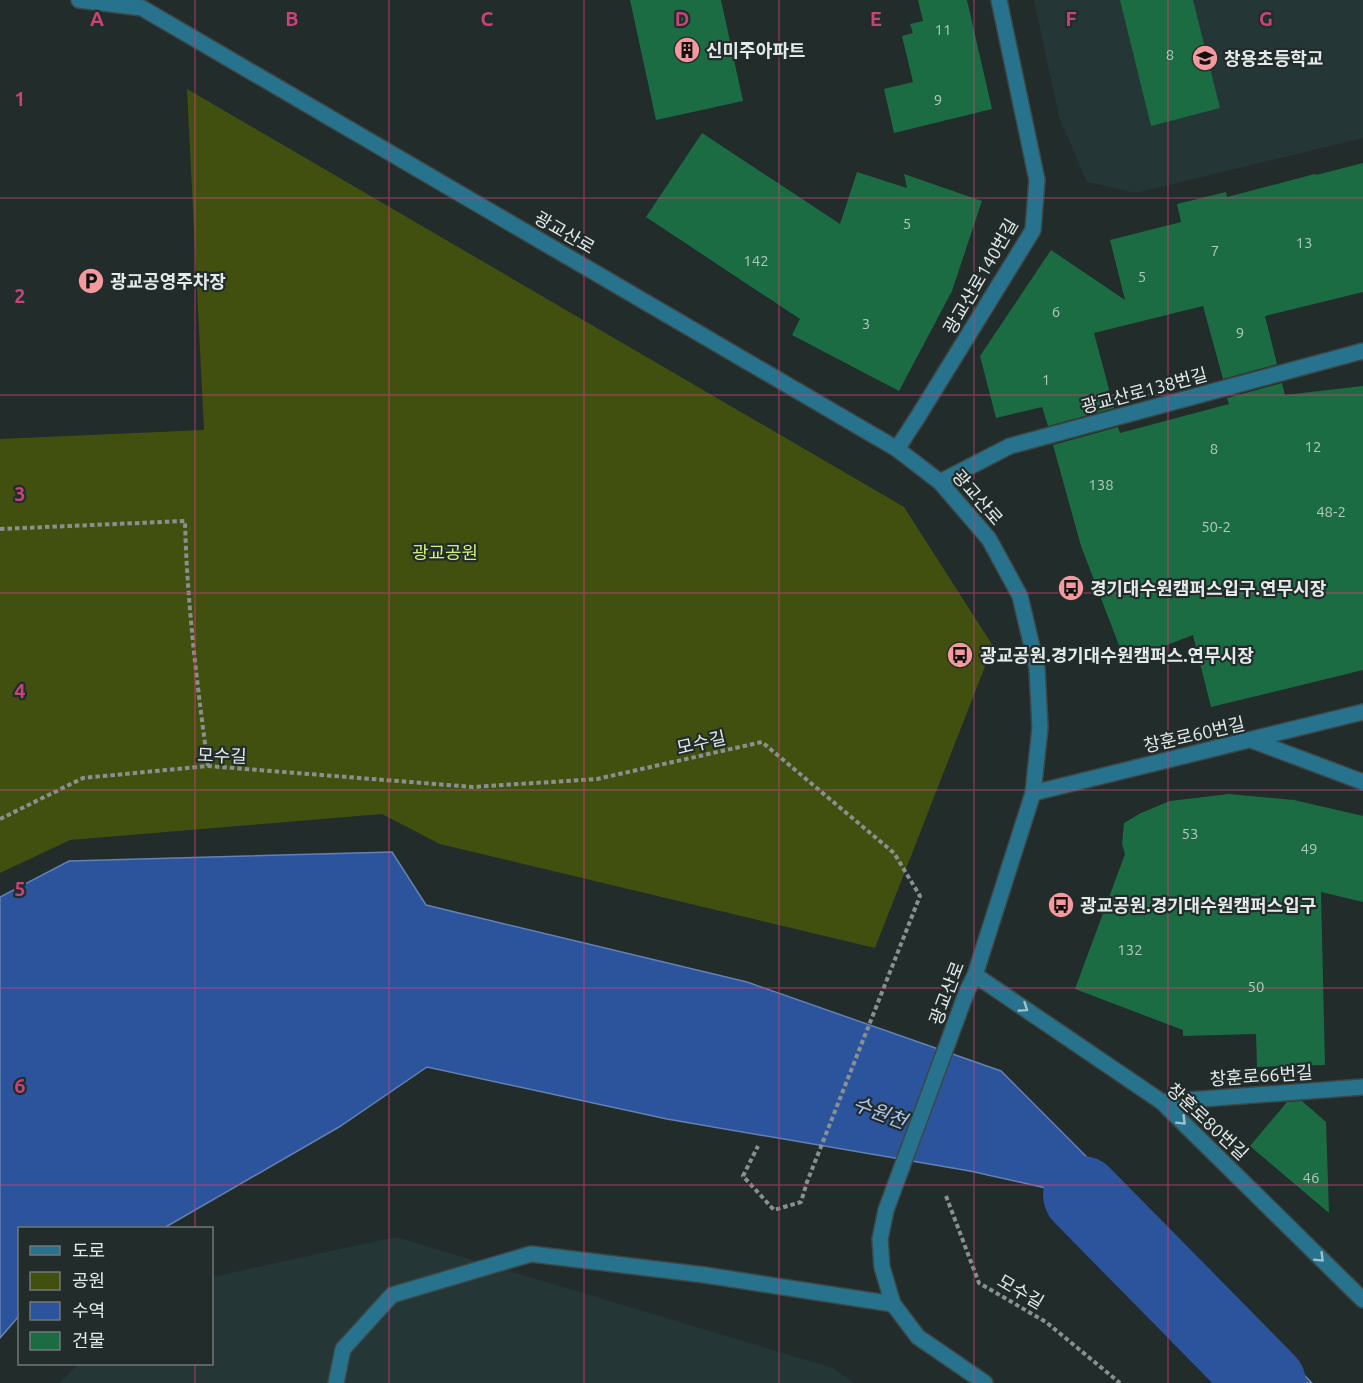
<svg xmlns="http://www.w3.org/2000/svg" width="1363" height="1383" viewBox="0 0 1363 1383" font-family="Ubuntu,'Noto Sans KR',sans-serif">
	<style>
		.built { fill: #243635 }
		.green { fill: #42500f }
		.water { fill: #2c549d; stroke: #6381b4; stroke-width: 1.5 }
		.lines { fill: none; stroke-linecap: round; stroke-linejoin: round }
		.river { stroke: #2c549d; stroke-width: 78 }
		.building { fill: #1b6c42 }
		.minor-casing { stroke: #3d4746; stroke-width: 18 }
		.path { stroke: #899090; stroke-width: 4; stroke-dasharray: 4.5 3; stroke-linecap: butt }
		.minor { stroke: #27738e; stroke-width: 15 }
		.minor-bridge-casing { stroke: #3d4746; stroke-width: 18; stroke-linecap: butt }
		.minor-bridge { stroke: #27738e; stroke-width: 15 }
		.oneway { stroke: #a2c0ca }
		.grid { fill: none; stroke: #c94278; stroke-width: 1.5; stroke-opacity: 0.55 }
		.labels { text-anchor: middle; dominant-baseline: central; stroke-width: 4.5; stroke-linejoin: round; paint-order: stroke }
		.number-label { font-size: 15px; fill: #b2cac0 }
		.poi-label { font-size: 18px; font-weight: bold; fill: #e4eaea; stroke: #222c2b; text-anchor: start }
		.street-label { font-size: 18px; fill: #e4eaea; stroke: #222c2b }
		.park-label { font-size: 18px; fill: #d1f172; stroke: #222c2b }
		.water-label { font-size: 20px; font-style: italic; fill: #afc7ef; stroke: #222c2b }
		.grid-label { font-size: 20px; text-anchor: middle; font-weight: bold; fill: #c94278; stroke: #222c2b; stroke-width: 4.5; stroke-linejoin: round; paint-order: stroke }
	</style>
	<rect width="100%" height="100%" fill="#222c2b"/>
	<g class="built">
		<path d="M1034,0h329v138l-227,55 -49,-11 -28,-65z"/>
		<path d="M396,1237l437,131 21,15h-795l20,-19h133v-87z"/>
	</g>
	<path class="green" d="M187,89l717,418 89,139 -118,302 -435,-104 -58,-30 -312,26 -70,33v-434l204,-9z"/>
	<path class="water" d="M392,852l34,53 321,77 254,89 311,312h-58l-92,-108 -103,-84 -89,-20 -303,-52 -240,-52 -88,60 -175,101h-144l-1,88 -19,22v-441l69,-36z"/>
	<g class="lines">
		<path class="river" d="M1082,1195l185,188"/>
	</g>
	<g class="building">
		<path d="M630,0h91l22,101 -87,19z"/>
		<path d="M918,0h49l25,109 -98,24 -10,-44 29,-7 -11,-46 11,-3 -3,-9 13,-3z"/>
		<path d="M1120,0h73l27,108 -69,18z"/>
		<path d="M702,133l138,91 17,-52 50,16 -3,-14 78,27 -30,90 -53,100 -107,-56 8,-16 -154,-102z"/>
		<path d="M1363,163v129l-98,24 12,48 -54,15 -20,-73 -109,27 20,75 -66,18 -6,-19 -46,11 -16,-62 71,-106 74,50 -15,-60 71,-18 -4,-18 49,-12 1,5 88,-23 1,1z"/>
		<path d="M1282,383l3,12 78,-9v284l-152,37 -18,-72 -68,26 -44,-115 -28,-101 65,-18 2,6 109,-29 -2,-6z"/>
		<path d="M1229,794l65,6 69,16v86l-42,-10 4,173 -68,2 -1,-33 -73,2v-6l-108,-41 50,-135 -3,-10 2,-21 17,-10 29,-12z"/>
		<path d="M1302,1101l24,21 3,91 -79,-67 37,-44z"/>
	</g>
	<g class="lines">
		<g class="minor-casing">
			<g id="minor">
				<path d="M79,0l63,8 755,441 43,33 49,57 31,57 17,72 3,60 -7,65 -58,182 -8,16"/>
				<path d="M897,449l22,-34 114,-185 4,-50 -38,-180"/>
				<path d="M940,482l70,-36 353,-95"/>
				<path d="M1251,740l112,42"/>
				<path d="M1033,793l330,-81"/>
				<path d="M975,975l187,127 201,198"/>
				<path d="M1162,1102l201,-15"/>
				<path d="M886,1210l-6,29 2,28 11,37 25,33 67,46"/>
				<path d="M336,1383l7,-34 49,-54 139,-41 174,21 188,29"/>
			</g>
		</g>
		<g class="path">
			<path d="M0,529l185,-8c2,82 12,163 23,245"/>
			<path d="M0,819l83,-41 125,-12 265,21 124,-8 165,-37 132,111 26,43 -113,286 -6,20 -27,8 -31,-34 15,-30"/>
			<path d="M946,1196l33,87 67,39 74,61"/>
		</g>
		<use href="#minor" class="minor"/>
		<g class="minor-bridge-casing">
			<path id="minor-bridge" d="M886,1210l81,-219"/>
		</g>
		<use href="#minor-bridge" class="minor-bridge"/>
	</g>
	<defs><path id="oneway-chevron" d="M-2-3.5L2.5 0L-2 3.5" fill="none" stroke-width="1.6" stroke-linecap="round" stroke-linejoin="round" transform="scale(1.5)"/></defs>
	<g class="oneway">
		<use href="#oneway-chevron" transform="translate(1024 1008) rotate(34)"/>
		<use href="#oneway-chevron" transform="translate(1182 1121) rotate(45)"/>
		<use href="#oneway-chevron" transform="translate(1320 1258) rotate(45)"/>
	</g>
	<path class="grid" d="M195,0v1228M389,0v1383M584,0v1383M779,0v1383M974,0v1383M1168,0v1383M0,198h1363M0,395h1363M0,593h1363M0,790h1363M0,988h1363M0,1185h1363M195,1364v19"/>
	<defs>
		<g id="building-disc" transform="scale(1.35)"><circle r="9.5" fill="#f49a9f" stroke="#222c2b"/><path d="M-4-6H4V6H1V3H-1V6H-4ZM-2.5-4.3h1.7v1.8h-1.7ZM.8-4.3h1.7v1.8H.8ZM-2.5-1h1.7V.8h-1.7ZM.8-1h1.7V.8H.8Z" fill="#111"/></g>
		<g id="school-disc" transform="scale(1.35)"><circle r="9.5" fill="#f49a9f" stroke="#222c2b"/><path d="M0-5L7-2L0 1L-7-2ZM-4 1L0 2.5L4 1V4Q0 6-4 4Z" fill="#111"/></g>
		<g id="parking-disc" transform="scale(1.35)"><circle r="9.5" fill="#f49a9f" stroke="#222c2b"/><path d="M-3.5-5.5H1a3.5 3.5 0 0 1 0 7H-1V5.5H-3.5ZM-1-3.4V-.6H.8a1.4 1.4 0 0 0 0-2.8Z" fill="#111"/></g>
		<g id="bus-disc" transform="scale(1.35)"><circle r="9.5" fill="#f49a9f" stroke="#222c2b"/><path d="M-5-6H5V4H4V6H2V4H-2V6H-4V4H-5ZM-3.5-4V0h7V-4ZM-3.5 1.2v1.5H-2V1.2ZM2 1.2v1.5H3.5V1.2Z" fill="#111"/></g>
	</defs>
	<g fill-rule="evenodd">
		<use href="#building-disc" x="687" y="50"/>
		<use href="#school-disc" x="1205" y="58"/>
		<use href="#parking-disc" x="91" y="281"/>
		<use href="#bus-disc" x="1071" y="588"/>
		<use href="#bus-disc" x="960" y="655"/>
		<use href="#bus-disc" x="1061" y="905"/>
	</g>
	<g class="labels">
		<g class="number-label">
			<text x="943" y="29">11</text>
			<text x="1170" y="54">8</text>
			<text x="938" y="99">9</text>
			<text x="907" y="223">5</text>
			<text x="1304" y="242">13</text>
			<text x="1215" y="250">7</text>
			<text x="756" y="260">142</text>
			<text x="1142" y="276">5</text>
			<text x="1056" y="311">6</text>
			<text x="866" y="323">3</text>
			<text x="1240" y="332">9</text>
			<text x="1046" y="379">1</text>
			<text x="1313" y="446">12</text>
			<text x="1214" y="448">8</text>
			<text x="1101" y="484">138</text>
			<text x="1331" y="511">48-2</text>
			<text x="1216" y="526">50-2</text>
			<text x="1190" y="833">53</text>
			<text x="1309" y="848">49</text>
			<text x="1130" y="949">132</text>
			<text x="1256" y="986">50</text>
			<text x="1311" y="1177">46</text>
		</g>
		<g class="poi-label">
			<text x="706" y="50">신미주아파트</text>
			<text x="1224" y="58">창용초등학교</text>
			<text x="110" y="281">광교공영주차장</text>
			<text x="1090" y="588">경기대수원캠퍼스입구.연무시장</text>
			<text x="980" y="655">광교공원.경기대수원캠퍼스.연무시장</text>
			<text x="1080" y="905">광교공원.경기대수원캠퍼스입구</text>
		</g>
		<g class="street-label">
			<text transform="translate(565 232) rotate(30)">광교산로</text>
			<text transform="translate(980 276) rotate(-60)">광교산로140번길</text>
			<text transform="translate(1144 390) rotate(-15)">광교산로138번길</text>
			<text transform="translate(978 497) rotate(49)">광교산로</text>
			<text transform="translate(1194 734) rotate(-13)">창훈로60번길</text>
			<text transform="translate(701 742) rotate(-13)">모수길</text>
			<text transform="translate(222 755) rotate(2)">모수길</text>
			<text transform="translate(946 993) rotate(-69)">광교산로</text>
			<text transform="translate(1261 1075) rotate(-4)">창훈로66번길</text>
			<text transform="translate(1208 1121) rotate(43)">창훈로80번길</text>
			<text transform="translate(1021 1291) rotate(30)">모수길</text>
		</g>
		<g class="park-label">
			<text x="445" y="552">광교공원</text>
		</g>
		<g class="water-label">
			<text transform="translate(880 1112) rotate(21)">수원천</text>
		</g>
	</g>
	<g class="grid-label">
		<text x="97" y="26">A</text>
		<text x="292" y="26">B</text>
		<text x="487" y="26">C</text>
		<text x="682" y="26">D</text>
		<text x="876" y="26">E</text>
		<text x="1071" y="26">F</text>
		<text x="1266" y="26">G</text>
		<text x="20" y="106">1</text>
		<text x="20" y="303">2</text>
		<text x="20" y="501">3</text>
		<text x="20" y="698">4</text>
		<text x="20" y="896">5</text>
		<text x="20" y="1093">6</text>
	</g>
	<rect x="18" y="1227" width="195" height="138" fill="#222c2b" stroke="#707877" stroke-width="1.5"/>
	<rect x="30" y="1246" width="30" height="9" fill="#27738e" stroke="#707877" stroke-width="1.5"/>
	<text x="72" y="1257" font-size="18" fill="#e4eaea">도로</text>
	<rect x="30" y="1272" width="30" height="18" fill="#42500f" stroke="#707877" stroke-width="1.5"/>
	<text x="72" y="1287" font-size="18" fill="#e4eaea">공원</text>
	<rect x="30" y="1302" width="30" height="18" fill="#2c549d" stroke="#707877" stroke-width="1.5"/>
	<text x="72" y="1317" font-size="18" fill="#e4eaea">수역</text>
	<rect x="30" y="1332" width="30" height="18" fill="#1b6c42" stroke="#707877" stroke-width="1.5"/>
	<text x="72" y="1347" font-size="18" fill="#e4eaea">건물</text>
</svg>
